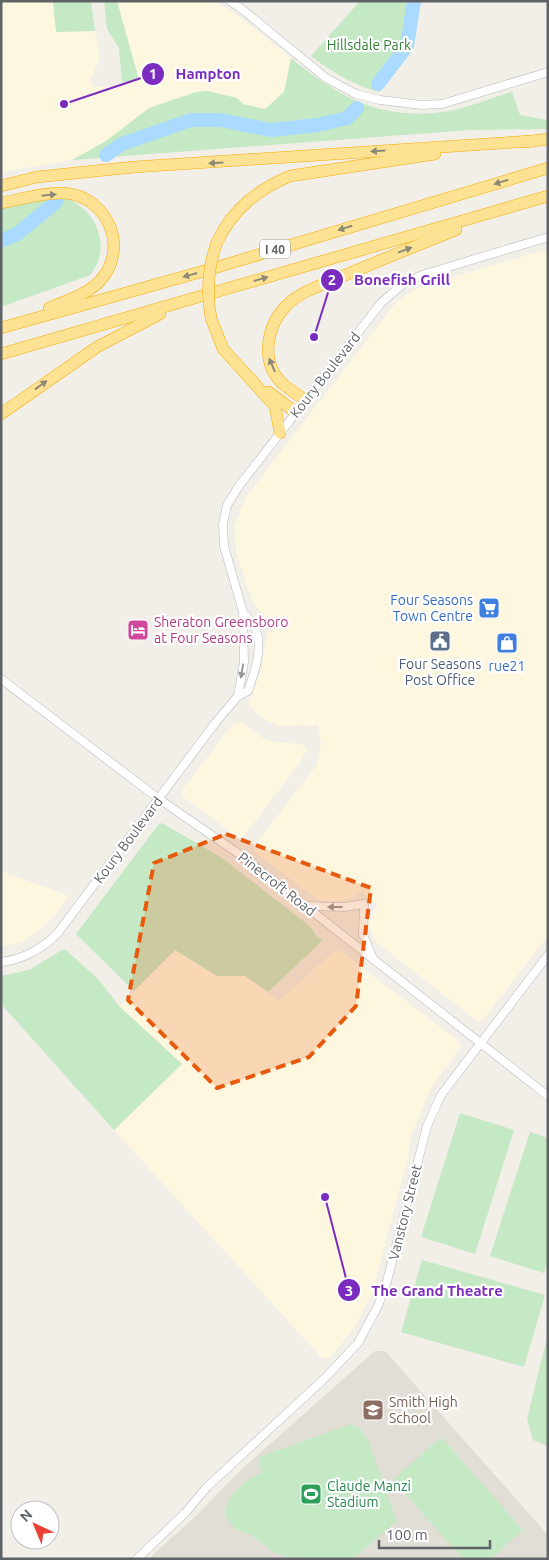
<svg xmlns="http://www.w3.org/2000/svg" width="549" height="1560" viewBox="0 0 549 1560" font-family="Ubuntu,sans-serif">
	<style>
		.commercial { fill: #fef7e0 }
		.education { fill: #e1ded6 }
		.green { fill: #c5e8c5 }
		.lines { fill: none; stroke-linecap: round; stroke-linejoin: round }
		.river { stroke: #aadaff; stroke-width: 14 }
		.minor-casing { stroke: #b5b8bc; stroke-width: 9 }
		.highway-casing { stroke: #f9ab00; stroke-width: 12 }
		.minor { stroke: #fff; stroke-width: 8 }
		.highway { stroke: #fde293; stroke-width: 11 }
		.highway-bridge-casing { stroke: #f9ab00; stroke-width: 12; stroke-linecap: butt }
		.highway-bridge { stroke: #fde293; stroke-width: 11 }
		.oneway { fill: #8e8975 }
		.oneway2 { fill: #979a9d }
		.marked { fill: #e8590c; fill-opacity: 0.2; stroke: #e8590c; stroke-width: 4; stroke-dasharray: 10 6; stroke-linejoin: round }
		.labels { text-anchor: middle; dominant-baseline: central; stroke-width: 4.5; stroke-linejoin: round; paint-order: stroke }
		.shield { fill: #fff; stroke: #8f9295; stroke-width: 1 }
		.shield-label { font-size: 12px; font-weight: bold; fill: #5f6368 }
		.park-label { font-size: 14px; fill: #348238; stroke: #fff }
		.street-label { font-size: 14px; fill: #5f6368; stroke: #fff }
		.shop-label { font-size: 14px; fill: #366cbe; stroke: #fff; text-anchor: end }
		.hotel-label { font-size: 14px; fill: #b23c85; stroke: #fff; text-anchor: start }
		.service-label { font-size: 14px; fill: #4e5e75; stroke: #fff }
		.education-label { font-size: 14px; fill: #785e54; stroke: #fff; text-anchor: start }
		.leisure-label { font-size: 14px; fill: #27864d; stroke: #fff; text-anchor: start }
		.leader { fill: none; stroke: #7b2cbf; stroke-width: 2 }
		.callout-dot { fill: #7b2cbf; stroke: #fff; stroke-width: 2 }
		.mark-label { font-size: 15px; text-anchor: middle; font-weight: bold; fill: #fff }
		.callout-label { font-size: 15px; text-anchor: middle; font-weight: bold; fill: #7b2cbf; stroke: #fff; stroke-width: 4.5; stroke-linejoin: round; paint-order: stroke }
	</style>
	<rect width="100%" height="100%" fill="#f1efe8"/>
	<g class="commercial">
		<path d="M1,1h52l4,31 38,-1 5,27 -10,22 4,7h16l12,-5 17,-2 -22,-79h97l22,13 55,44 -7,34 -19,17 -22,-5 -6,-6 -30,-7 -101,50 -34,19 -71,12z"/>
		<path d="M548,249v687l-62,80 -5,5h-4l-102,-80 -6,-15 2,-10 7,-10 -16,-15 -15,9 -22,1 -8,-2 -62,-47 -1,-6 63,-81 4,-22 -3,-18 -40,1 -11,-5 -17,-14 -1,-4 12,-34 8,-46 -17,-22 -15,-45 -3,-29 12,-30 151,-196 18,-12 14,-5z"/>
		<path d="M238,722l5,1 21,16 10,3 27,2 5,3 1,3 -8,14 -56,73 -4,1 -56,-41 -1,-4 1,-4 50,-65z"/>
		<path d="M1,871l68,25 -12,17 -18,18 -16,11 -22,5z"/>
		<path d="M175,950l42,26h28l34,25 53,-48 7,-3 117,89 5,7 -30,42 -21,51 -2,18 -35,134 -17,34 -26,33h-8l-208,-228 68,-66 -63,-58z"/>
	</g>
	<path class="education" d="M375,1351h10l163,184v24h-400l49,-44 45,-46z"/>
	<g class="green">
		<path d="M53,1h38l4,30 -39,1z"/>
		<path d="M104,1h13l22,79 -17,2 -3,-34 -12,-19z"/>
		<path d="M360,1h57c-1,46 -12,55 -37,91 -26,-6 -48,-20 -69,-36z"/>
		<path d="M291,58c48,40 93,64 158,53 21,-4 43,-13 63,-19l8,23 28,5v9l-79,1 -397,30 34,-19 43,-33 47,-16 11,-1 30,7 6,6 22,5 19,-17z"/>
		<path d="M51,198c5,0 11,-1 16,0 4,1 9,6 13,8 22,17 28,48 10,69l-89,32v-98z"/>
		<path d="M162,823l60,35 89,69 5,9 7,4 -55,52 -23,-16h-28l-42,-26 -41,41 -58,-57 82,-109z"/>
		<path d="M62,950h4l32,29 21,27 63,58 -68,66 -113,-126v-28l28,-6z"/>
		<path d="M460,1113l54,17 -39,124 -54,-17z"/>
		<path d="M530,1132l18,6v122l-4,13 -54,-17z"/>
		<path d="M422,1260l123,35 -21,72 -123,-35z"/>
		<path d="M548,1334v112l-15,-6 -6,-21z"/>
		<path d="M351,1424l9,5 7,9 30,83 -44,38c-22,0 -49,1 -70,-3 -15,-5 -18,-12 -29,-19 -7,-5 -17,-5 -23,-13 -17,-19 12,-44 30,-51l-2,-16z"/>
		<path d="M441,1437l82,93 -32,29h-28l-70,-79z"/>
	</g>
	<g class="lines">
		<g class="river">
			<path d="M378,84l29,-38 7,-45"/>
			<path d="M106,155l16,-11 69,-24h29l51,10 47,-5 29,-7 10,-10"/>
			<path d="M1,241l16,-7 39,-32"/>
		</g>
		<g class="minor-casing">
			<g id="minor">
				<path d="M230,1l13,9 83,68 30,16 24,6 42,5 20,-1 106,-32"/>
				<path d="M1,679l158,120 80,55 309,242"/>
				<path d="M238,696l6,-34 -1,-50 -19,-66 -1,-22 4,-19 12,-19 142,-183 22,-19 19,-9 126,-38"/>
				<path d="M306,906l38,1 20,-3 -1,30 10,25"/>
				<path d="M1,962c23,-3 39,-12 56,-28l159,-212 22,-26 10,-5c6,-17 16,-45 7,-63 -3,-6 -8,-11 -12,-16"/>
				<path d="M137,1559l49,-47 21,-25 118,-109 33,-35 20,-37 9,-25 40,-155 14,-31 107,-140"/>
			</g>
		</g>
		<g class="highway-casing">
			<g id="highway">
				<path d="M525,142l23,-3"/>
				<path d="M1,186l36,-9 97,-10 398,-26"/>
				<path d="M1,203c21,-4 44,-11 64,-10 44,4 65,57 34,89 -13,13 -34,19 -50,26"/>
				<path d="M217,242c16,-33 40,-52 73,-66l145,-22"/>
				<path d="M211,318l12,31 52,57 5,27"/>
				<path d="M1,328l210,-59 337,-101"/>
				<path d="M1,354l547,-158"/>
				<path d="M269,392l26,20"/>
				<path d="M305,400c-7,-5 -15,-10 -22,-16 -23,-21 -17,-57 3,-78 14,-15 39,-22 57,-30 38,-16 75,-31 113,-46"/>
				<path d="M1,414l96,-67 63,-33"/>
			</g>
		</g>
		<use href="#minor" class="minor"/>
		<use href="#highway" class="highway"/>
		<g class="highway-bridge-casing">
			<path id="highway-bridge" d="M211,318c-5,-27 -3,-51 6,-76"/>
		</g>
		<use href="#highway-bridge" class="highway-bridge"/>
	</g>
	<defs><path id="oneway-solid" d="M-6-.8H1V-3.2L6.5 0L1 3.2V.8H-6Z" transform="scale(1.25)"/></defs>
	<g class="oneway">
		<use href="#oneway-solid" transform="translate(378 151) rotate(176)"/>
		<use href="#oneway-solid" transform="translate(216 163) rotate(176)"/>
		<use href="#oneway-solid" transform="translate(501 182) rotate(163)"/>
		<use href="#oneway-solid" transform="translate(49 195) rotate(-6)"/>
		<use href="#oneway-solid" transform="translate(345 228) rotate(163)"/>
		<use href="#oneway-solid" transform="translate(405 250) rotate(-21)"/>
		<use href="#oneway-solid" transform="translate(190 275) rotate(164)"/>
		<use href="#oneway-solid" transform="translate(261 279) rotate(-16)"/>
		<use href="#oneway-solid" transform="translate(272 365) rotate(-113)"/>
		<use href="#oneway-solid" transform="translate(41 385) rotate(-36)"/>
	</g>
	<g class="oneway2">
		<use href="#oneway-solid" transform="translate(242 671) rotate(100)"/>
		<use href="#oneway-solid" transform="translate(335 907) rotate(-180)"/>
	</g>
	<path class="marked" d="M226,834l145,54 -15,118 -47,51 -92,31 -89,-88 26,-137z"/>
	<defs>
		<g id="supermarket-square" transform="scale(1.125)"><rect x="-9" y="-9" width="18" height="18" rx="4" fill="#3f7fe0" stroke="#fff"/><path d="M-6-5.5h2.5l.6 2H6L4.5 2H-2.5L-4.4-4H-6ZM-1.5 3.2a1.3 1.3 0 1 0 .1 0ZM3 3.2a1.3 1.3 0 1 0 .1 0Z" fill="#fff"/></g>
		<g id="hotel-square" transform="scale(1.125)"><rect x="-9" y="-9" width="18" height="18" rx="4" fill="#d1479c" stroke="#fff"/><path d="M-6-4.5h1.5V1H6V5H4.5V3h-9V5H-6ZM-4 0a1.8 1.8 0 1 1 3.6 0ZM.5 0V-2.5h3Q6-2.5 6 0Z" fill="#fff"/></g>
		<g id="civic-square" transform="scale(1.125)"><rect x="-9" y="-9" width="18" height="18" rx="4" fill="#5c6f8a" stroke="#fff"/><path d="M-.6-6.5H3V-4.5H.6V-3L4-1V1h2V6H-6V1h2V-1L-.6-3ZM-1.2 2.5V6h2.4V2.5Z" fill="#fff"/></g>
		<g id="shop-square" transform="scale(1.125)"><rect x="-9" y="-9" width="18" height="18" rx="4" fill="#3f7fe0" stroke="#fff"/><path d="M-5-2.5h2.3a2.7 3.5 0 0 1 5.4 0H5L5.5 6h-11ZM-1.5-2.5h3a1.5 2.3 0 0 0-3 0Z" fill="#fff"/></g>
		<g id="school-square" transform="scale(1.125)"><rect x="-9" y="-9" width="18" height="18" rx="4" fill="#8d6e63" stroke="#fff"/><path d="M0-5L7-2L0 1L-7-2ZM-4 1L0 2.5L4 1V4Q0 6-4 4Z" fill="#fff"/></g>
		<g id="stadium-square" transform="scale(1.125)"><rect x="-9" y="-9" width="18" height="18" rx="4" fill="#2e9e5b" stroke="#fff"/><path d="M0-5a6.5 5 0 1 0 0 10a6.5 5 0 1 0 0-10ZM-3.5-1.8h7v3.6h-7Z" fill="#fff"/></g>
	</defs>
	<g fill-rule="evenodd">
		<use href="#supermarket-square" x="489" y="608"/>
		<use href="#hotel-square" x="138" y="630"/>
		<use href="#civic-square" x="440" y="641"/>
		<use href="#shop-square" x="507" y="643"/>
		<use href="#school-square" x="373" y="1410"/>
		<use href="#stadium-square" x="311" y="1494"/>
	</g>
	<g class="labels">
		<rect class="shield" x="260" y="239.5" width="30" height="19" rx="4"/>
		<g class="shield-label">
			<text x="275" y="249">I 40</text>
		</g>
		<g class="park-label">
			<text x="369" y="45">Hillsdale Park</text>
		</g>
		<g class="street-label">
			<text transform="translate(325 375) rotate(-52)">Koury Boulevard</text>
			<text transform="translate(128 840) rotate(-53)">Koury Boulevard</text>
			<text transform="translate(277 884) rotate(38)">Pinecroft Road</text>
			<text transform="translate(405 1212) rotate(-76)">Vanstory Street</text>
		</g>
		<g class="shop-label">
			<text x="473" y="600">Four Seasons<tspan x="473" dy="16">Town Centre</tspan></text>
			<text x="507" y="666" text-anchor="middle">rue21</text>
		</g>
		<g class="hotel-label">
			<text x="154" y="622">Sheraton Greensboro<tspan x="154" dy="16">at Four Seasons</tspan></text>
		</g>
		<g class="service-label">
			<text x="440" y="664">Four Seasons<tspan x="440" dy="16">Post Office</tspan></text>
		</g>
		<g class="education-label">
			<text x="389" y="1402">Smith High<tspan x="389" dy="16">School</tspan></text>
		</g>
		<g class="leisure-label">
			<text x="327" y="1486">Claude Manzi<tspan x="327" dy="16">Stadium</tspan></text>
		</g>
	</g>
	<path class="leader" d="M64 104L153 74M314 337L332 280M325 1197L349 1290"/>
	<g class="callout-dot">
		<circle cx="64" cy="104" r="5"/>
		<circle cx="314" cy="337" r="5"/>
		<circle cx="325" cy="1197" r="5"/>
		<circle cx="153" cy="74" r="12"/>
		<circle cx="332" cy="280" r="12"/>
		<circle cx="349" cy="1290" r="12"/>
	</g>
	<g class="mark-label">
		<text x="153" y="79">1</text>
		<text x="332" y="285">2</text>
		<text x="349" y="1296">3</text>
	</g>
	<g class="callout-label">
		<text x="208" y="79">Hampton</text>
		<text x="402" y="285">Bonefish Grill</text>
		<text x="437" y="1296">The Grand Theatre</text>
	</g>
	<rect width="549" height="1560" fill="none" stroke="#5f6368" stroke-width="5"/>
	<g transform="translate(35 1525) rotate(316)"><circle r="24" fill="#ffffff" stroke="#bfc1c3"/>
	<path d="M0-4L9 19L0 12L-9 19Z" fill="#ea4335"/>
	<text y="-8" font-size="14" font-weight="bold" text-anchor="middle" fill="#5f6368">N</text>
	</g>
	<path d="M379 1540v8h111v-8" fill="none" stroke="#5f6368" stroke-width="2.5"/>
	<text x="386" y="1540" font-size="15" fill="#5f6368" stroke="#ffffff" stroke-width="4" paint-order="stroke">100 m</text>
</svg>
